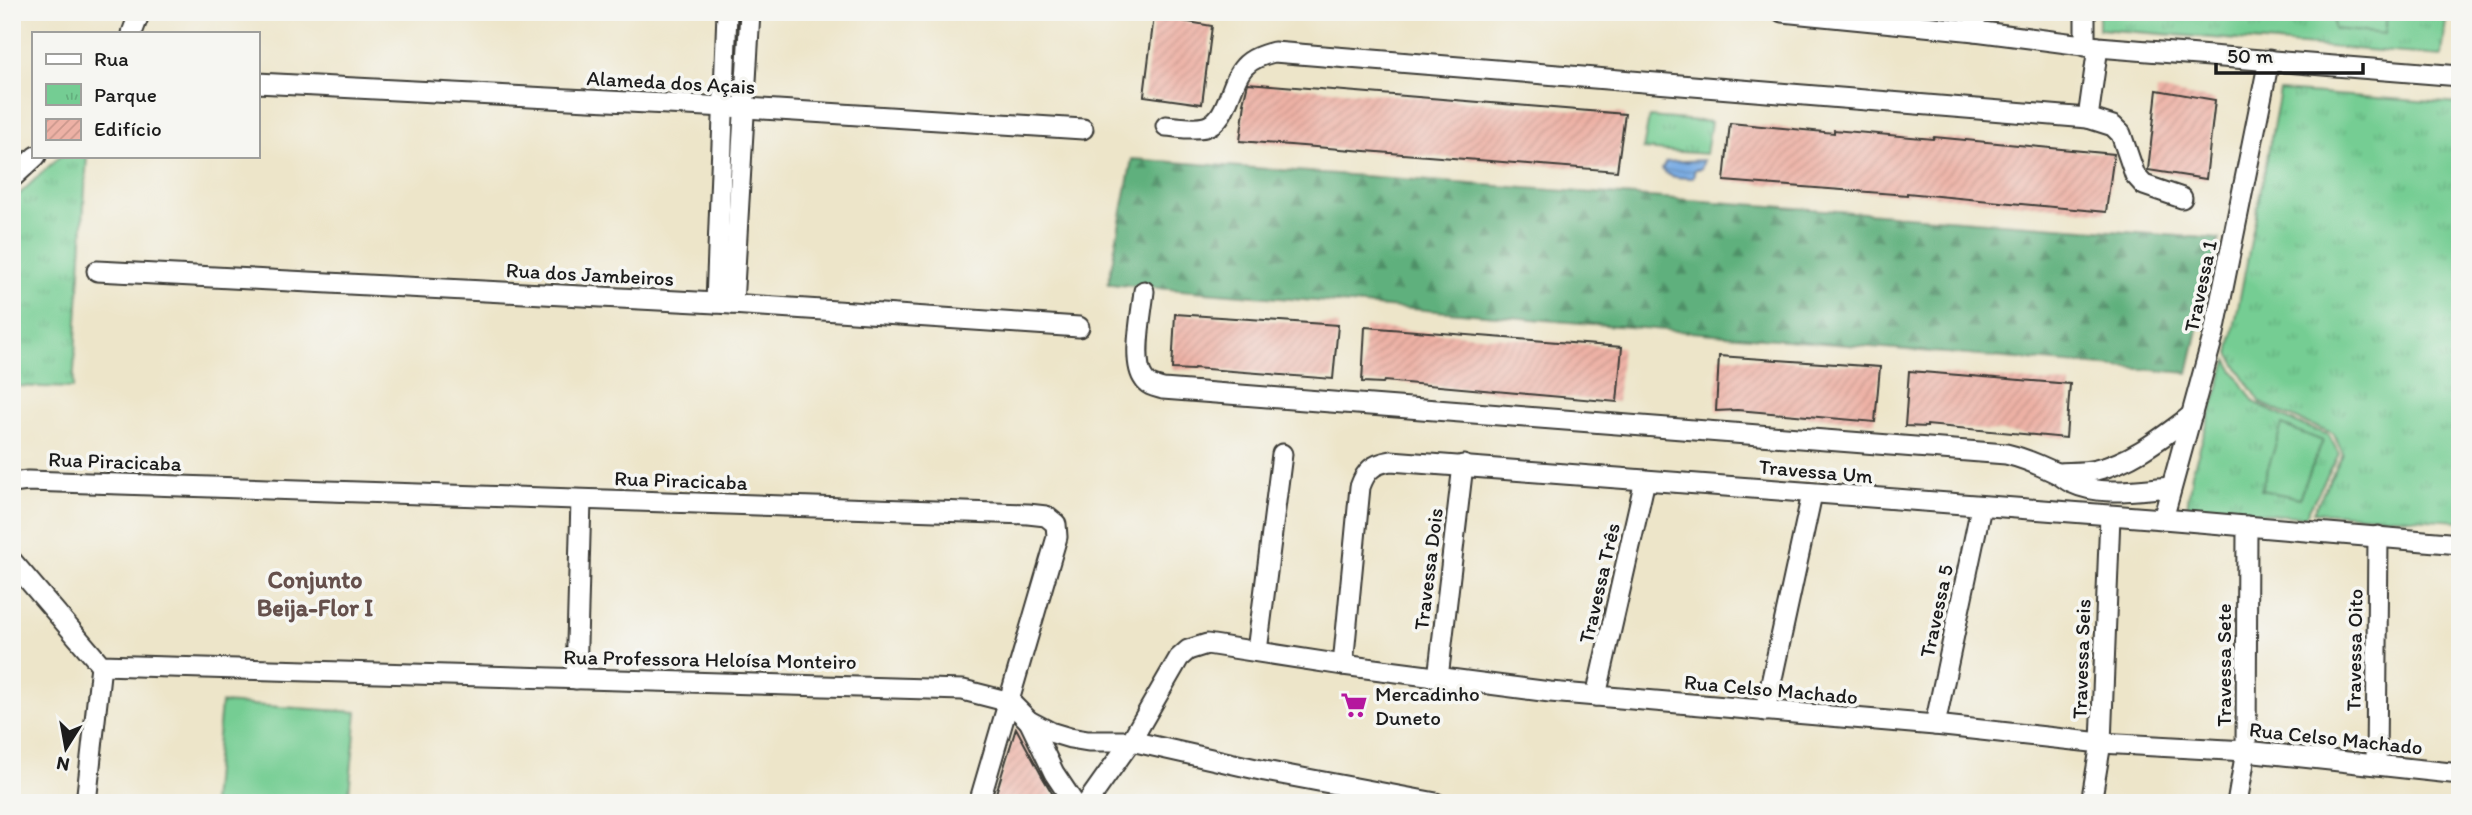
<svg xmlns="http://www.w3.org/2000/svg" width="2472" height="815" viewBox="0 0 2472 815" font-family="Itim,sans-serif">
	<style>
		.forest { fill: url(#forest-firs); stroke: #3e664c; stroke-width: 2 }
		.park { fill: url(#park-tufts); stroke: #487458; stroke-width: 2 }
		.pitch { fill: #74cd93; stroke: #487458; stroke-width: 2 }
		.water { fill: url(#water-rules); stroke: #4a6480; stroke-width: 2 }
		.building { fill: url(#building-hatch) }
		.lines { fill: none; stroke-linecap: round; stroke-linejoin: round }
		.minor-casing { stroke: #3b3a36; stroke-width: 23 }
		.minor { stroke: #fff; stroke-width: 19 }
		.labels { text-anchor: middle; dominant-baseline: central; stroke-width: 7; stroke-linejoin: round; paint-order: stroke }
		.street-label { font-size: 21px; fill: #1c1c1c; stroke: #f6f6f2 }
		.poi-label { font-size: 21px; fill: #1c1c1c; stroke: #f6f6f2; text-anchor: start }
		.quarter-label { font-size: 24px; font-weight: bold; fill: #65504c; stroke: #f6f6f2 }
	</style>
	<defs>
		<pattern id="forest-firs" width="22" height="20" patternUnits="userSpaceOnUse" patternTransform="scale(1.75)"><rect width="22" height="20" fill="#5fb07d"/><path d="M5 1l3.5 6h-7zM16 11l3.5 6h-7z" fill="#4e8e66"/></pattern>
		<pattern id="park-tufts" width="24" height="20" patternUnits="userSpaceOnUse" patternTransform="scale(1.75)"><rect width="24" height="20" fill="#74cd93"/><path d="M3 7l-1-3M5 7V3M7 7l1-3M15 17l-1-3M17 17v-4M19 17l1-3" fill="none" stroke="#64af7e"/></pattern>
		<pattern id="water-rules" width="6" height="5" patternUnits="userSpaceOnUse" patternTransform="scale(1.75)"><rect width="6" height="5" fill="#78abe4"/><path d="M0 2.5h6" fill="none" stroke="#628ab8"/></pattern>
		<pattern id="building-hatch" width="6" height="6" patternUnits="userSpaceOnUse" patternTransform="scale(1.75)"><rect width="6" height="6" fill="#edb1a5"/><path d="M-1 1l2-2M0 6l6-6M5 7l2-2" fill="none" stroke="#cb988d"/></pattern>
	</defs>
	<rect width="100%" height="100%" fill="#f6f6f2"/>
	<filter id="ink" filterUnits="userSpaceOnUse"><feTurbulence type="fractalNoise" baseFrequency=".0143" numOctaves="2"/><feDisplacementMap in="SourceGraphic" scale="14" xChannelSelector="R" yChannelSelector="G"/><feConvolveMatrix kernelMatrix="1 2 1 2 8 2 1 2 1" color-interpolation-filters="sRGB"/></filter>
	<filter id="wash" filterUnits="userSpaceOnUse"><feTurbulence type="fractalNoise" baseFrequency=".00686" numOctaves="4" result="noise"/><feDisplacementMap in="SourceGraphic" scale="28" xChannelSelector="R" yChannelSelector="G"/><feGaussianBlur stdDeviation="1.57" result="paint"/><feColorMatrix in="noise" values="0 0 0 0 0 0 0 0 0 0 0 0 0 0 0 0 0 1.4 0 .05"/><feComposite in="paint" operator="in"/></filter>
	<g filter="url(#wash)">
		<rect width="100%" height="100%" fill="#ede5c9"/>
		<path class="forest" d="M1132,159l1087,80 -31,134 -1080,-89z"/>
		<g class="park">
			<path d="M2099,12h348l-5,44 -343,-27z"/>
			<path d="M2280,91l180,13v417l-147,-9 30,-58 -10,-21 -33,-12 -39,-18 -32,-49z"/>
			<path d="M1649,117l62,5 -5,32 -63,-5z"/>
			<path d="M60,156h27l-14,232 -61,-2v-185z"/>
			<path d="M2227,360l27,42 42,21 33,12 10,19 -34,63 -118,-10 5,-34z"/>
		</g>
		<g class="pitch">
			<path d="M2334,12h53l-2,22 -51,-5z"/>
			<path d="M2282,425l41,16 -24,57 -38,-8z"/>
			<path d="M221,703l136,9 -9,91h-136z"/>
		</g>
		<path class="water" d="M1704,160l-3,9h-6l-2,9c-11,-1 -25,1 -31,-9l4,-7z"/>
		<g id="blocks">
			<g class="building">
				<path d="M1154,16l58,10 -10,78 -58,-8z"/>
				<path d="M1248,83l377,31 -8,57 -377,-30 5,-38h-2z"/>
				<path d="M2157,90l58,10 -9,79 -58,-9z"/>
				<path d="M1730,123l104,10v-3l99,9 1,-2 180,17 -8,58 -199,-19v2l-183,-14z"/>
				<path d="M1175,314l163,11 -5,54 -139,-11 -1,2 -21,-1z"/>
				<path d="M1365,327l257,20 -5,55 -233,-21 -1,2 -21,-1z"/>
				<path d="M1719,356l161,11 -5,55 -138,-12 -21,1z"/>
				<path d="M1909,371l161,13 -4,54 -139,-13v2l-22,-1z"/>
				<path d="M1016,728l27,50 15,25h-65z"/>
			</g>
		</g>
	</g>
	<g filter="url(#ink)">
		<use href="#blocks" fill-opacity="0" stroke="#3b3a36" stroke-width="2"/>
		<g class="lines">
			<g class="minor-casing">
				<g id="minor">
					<path d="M1782,12l193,19 123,16 362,29"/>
					<path d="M1975,31v-19"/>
					<path d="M132,33l8,-21"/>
					<path d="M2085,46v-34"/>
					<path d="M257,83l489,25 337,21"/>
					<path d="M2088,118l25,8 8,8 14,41 9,10 38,13"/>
					<path d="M1166,126c13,1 27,4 39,1 24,-7 24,-44 39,-60 8,-9 19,-12 30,-15l814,66 10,-71"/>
					<path d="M12,178l24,-22"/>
					<path d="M97,271l619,32 363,24"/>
					<path d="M1144,291c-2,21 -13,72 0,88 4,7 12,8 19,10l843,65c17,4 36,12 52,20 5,3 9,7 14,9 29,14 68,6 99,4"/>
					<path d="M716,303l11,-291"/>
					<path d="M733,304l17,-292"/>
					<path d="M2057,473c12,-1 26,0 39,-3 37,-9 65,-32 96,-55"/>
					<path d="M12,483l16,-2 1000,33 18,2 10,8 1,13 -78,266"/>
					<path d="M2163,519l51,-186 55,-273"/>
					<path d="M12,561l89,104 862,25 47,12 19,19 21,11 20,6 18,3h43l134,30 171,32"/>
					<path d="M1257,651l25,-197"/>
					<path d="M1343,665l17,-178c6,-17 13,-23 31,-26l772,58 297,25"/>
					<path d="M1438,678l25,-213"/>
					<path d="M576,679l5,-179"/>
					<path d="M1596,696l49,-216"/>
					<path d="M1765,711l47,-217"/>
					<path d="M1029,721l25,52 20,30"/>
					<path d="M1935,725l46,-218"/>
					<path d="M2376,764l2,-228"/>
					<path d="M86,803l15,-138"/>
					<path d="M1087,803l44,-62 48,-83 9,-8 19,-6 136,21 207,27 385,33 166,18 145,8 214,23"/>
					<path d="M2091,803l10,-60 9,-227"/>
					<path d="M2237,803l9,-52 1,-225"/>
				</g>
			</g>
			<use href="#minor" class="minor"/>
		</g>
	</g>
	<defs>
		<g id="supermarket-bare" transform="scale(2.1)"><path d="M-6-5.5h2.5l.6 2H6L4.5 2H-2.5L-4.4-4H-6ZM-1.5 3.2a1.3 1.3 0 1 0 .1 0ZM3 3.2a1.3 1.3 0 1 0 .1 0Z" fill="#b5179e" stroke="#f6f6f2" stroke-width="2.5" paint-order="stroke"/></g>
	</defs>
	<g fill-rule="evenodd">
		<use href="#supermarket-bare" x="1354" y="705"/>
	</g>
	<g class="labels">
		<g class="street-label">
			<text transform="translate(671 82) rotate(3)">Alameda dos Açais</text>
			<text transform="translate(590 274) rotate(3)">Rua dos Jambeiros</text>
			<text transform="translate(2200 286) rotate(-78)">Travessa 1</text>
			<text transform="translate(115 461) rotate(2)">Rua Piracicaba</text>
			<text transform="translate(1816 471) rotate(5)">Travessa Um</text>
			<text transform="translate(681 480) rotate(2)">Rua Piracicaba</text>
			<text transform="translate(1428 569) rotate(-83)">Travessa Dois</text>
			<text transform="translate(1599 583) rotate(-77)">Travessa Três</text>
			<text transform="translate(1936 611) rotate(-78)">Travessa 5</text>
			<text transform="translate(2354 650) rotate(-89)">Travessa Oito</text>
			<text transform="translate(710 659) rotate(1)">Rua Professora Heloísa Monteiro</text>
			<text transform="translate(2081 659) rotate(-88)">Travessa Seis</text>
			<text transform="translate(2223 665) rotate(-90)">Travessa Sete</text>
			<text transform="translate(1771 689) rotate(5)">Rua Celso Machado</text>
			<text transform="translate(2336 738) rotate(6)">Rua Celso Machado</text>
		</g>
		<g class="poi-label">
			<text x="1375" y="693">Mercadinho<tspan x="1375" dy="24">Duneto</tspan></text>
		</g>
		<g class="quarter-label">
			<text x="315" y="579">Conjunto<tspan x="315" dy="28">Beija-Flor I</tspan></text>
		</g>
	</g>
	<rect width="2472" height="815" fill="none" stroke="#f6f6f2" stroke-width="42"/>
	<rect x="32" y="32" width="228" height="126" fill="#f6f6f2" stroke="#9f9f9c" stroke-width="2"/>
	<rect x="46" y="54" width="35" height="10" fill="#ffffff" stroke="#9f9f9c" stroke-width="2"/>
	<text x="94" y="66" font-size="21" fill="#1c1c1c">Rua</text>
	<rect x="46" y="84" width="35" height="21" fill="url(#park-tufts)" stroke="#9f9f9c" stroke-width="2"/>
	<text x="94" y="102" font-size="21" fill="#1c1c1c">Parque</text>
	<rect x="46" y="119" width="35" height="21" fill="url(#building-hatch)" stroke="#9f9f9c" stroke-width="2"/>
	<text x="94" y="136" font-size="21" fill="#1c1c1c">Edifício</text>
	<g transform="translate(66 748) rotate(191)" stroke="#f6f6f2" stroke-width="5" paint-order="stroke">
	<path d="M0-5L12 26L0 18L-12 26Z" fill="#1c1c1c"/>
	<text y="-10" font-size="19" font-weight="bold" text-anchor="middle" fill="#1c1c1c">N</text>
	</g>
	<path d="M2216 63v10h147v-10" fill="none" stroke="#1c1c1c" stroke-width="3.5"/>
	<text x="2227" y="63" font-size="21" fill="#1c1c1c" stroke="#f6f6f2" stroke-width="5" paint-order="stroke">50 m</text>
</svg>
